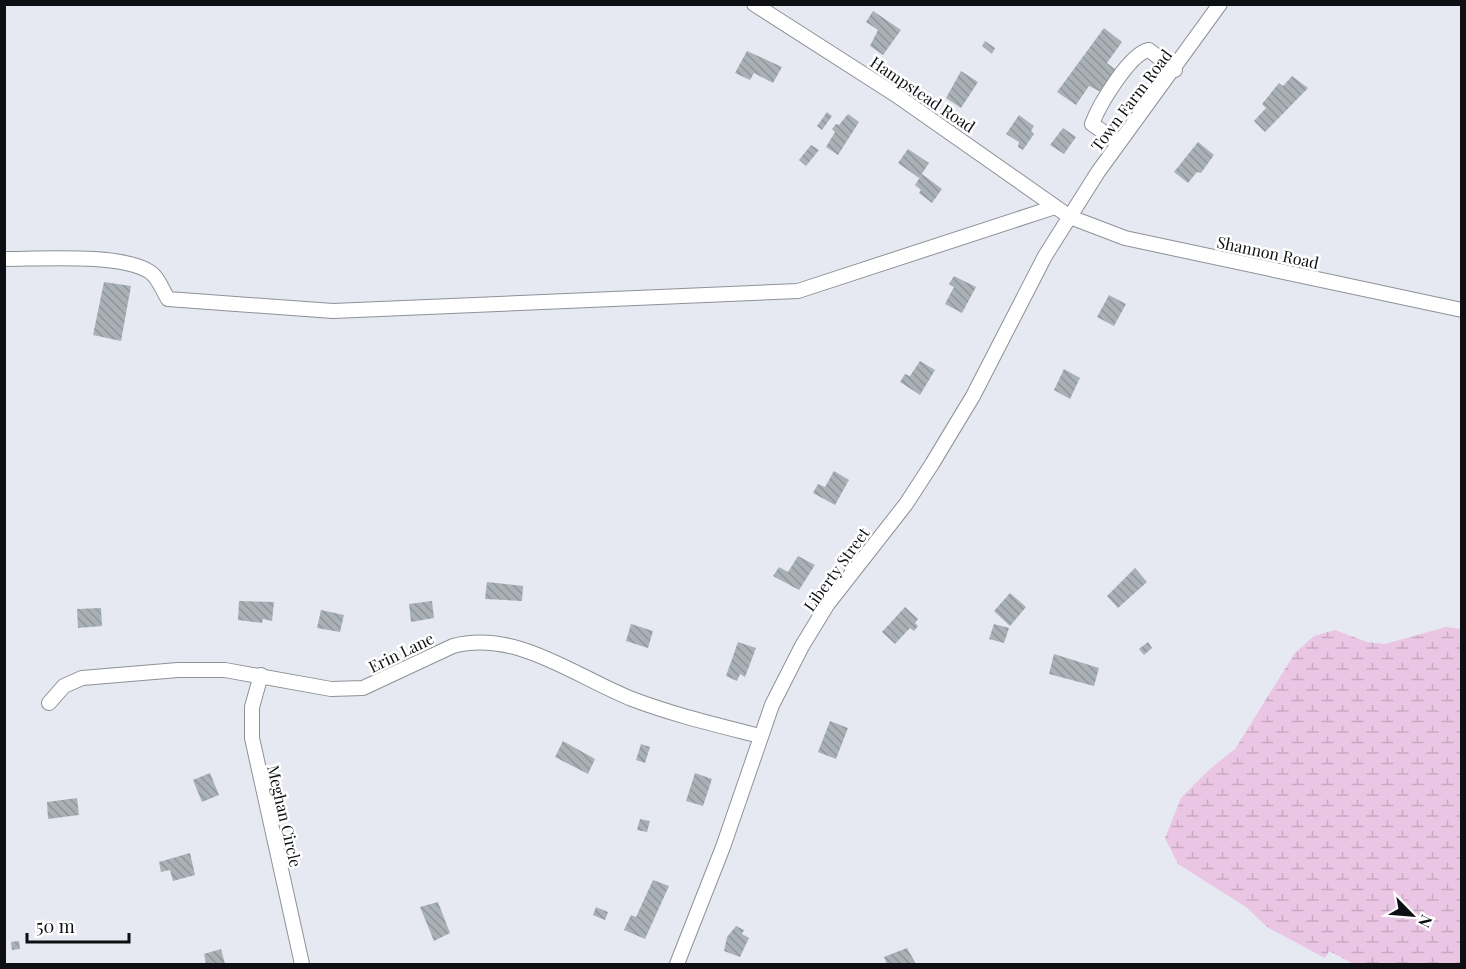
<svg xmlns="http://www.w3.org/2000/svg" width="1466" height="969" viewBox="0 0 1466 969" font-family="'Playfair Display',serif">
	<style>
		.wetland { fill: url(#wetland-marsh) }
		.building { fill: url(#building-back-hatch) }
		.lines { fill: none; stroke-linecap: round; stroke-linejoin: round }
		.minor-casing { stroke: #8e9198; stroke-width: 16 }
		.minor { stroke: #fff; stroke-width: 14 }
		.labels { text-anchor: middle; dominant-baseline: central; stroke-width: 5; stroke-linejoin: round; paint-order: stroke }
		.street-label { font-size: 16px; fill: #0e0f12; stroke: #fff }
	</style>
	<defs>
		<pattern id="wetland-marsh" width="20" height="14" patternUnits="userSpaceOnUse" patternTransform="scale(1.5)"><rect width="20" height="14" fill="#eac6e4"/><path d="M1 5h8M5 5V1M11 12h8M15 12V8" fill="none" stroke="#c8a9c3"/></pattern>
		<pattern id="building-back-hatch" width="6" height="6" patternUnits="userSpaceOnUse" patternTransform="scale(1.5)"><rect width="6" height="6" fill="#a9b1b6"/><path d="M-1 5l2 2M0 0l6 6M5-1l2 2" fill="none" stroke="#90979b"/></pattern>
	</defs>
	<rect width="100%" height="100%" fill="#e6e9f1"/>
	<path class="wetland" d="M1446,627l16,2 -1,335h-107l-25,-13 -4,7 -58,-31 -21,-20 -68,-43 -13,-26 16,-40 30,-30 24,-19 60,-96 19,-17 21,-6 32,12 18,2z"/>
	<g class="building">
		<path d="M873,11l28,19 -18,25 -13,-9 8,-16 -12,-8z"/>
		<path d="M1104,28l18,14 -15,21 9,7 -15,22 -12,-6 -13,19 -19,-13z"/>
		<path d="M985,41l10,7 -3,6 -10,-8z"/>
		<path d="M747,51l35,16 -9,16 -19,-10 -4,7 -15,-7z"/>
		<path d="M961,71l17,11 -17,26 -15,-10z"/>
		<path d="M1292,76l16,12 -43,44 -11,-11 12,-13 -4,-4 17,-21 4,3z"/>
		<path d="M827,112l5,4 -10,14 -5,-4z"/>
		<path d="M848,114l11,8 -21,33 -12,-8 9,-15 -3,-3 4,-5 3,1z"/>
		<path d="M1019,115l15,11 -3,5 3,3 -11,16 -5,-3 1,-5 -13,-8z"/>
		<path d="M1063,128l13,9 -12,17 -14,-9z"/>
		<path d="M1198,142l16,13 -13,18 -4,-1 -9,11 -14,-11z"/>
		<path d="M811,145l8,5 -13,16 -7,-6z"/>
		<path d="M908,149l21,14 -10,15 -21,-15z"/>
		<path d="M922,174l20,15 -10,14 -13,-10 2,-3 -6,-5z"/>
		<path d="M954,276l22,11 -14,26 -17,-9 9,-17 -5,-3z"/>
		<path d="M104,282l27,4 -10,55 -28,-6z"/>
		<path d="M1109,295l17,9 -12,22 -17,-9z"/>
		<path d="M920,361l15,9 -15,25 -20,-13 5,-8 5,2z"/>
		<path d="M1064,369l16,9 -10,21 -16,-9z"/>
		<path d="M834,471l15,9 -14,25 -22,-12 5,-9 7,3z"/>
		<path d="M798,556l17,9 -16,25 -26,-14 6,-9 9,5z"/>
		<path d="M1135,568l12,14 -29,26 -11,-12z"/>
		<path d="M487,582l36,4 -1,15 -37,-2z"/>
		<path d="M1010,593l16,14 -16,19 -16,-15z"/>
		<path d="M239,601l35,1 -2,19 -9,-2 -1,4 -24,-3z"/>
		<path d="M432,601l2,17 -23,4 -2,-18z"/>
		<path d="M905,607l13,12 -3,4 3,3 -4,5 -4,-3 -15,16 -13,-12z"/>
		<path d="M101,608l1,18 -24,2 -1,-19z"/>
		<path d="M321,610l23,5 -4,17 -23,-4z"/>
		<path d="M631,624l22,7 -5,17 -22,-7z"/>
		<path d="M994,624l15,4 -5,15 -15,-4z"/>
		<path d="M738,642l18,6 -11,29 -5,-3 -3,7 -11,-5z"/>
		<path d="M1148,642l4,6 -8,7 -5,-6z"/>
		<path d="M1054,654l45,14 -5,18 -45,-12z"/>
		<path d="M830,721l18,7 -12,31 -18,-7z"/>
		<path d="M563,741l32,18 -7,15 -33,-17z"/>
		<path d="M641,744l9,3 -5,16 -9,-3z"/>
		<path d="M210,773l9,22 -17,7 -9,-22z"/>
		<path d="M695,773l17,6 -9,27 -17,-5z"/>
		<path d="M77,798l2,17 -31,4 -1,-17z"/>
		<path d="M640,819l10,2 -3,11 -10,-2z"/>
		<path d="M190,853l5,22 -22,6 -3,-11 -9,2 -2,-10z"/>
		<path d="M653,880l16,6 -24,53 -21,-9 7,-15 5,2z"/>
		<path d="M438,902l12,31 -16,8 -14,-34z"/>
		<path d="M596,907l12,5 -3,8 -12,-5z"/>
		<path d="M736,926l8,4 -2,4 7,4 -9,19 -16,-6 3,-14z"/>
		<path d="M19,941l1,8 -8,1 -1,-8z"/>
		<path d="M907,948l9,16h-29l-3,-7z"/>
		<path d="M221,949l4,15h-19l-2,-10z"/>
	</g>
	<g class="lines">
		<g class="minor-casing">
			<g id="minor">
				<path d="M754,4l142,91 174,122 55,21 337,72"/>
				<path d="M1119,143l-27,-19c7,-19 38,-71 57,-74l26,20"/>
				<path d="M4,259c36,0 118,-6 146,13 8,5 13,19 18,27l165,12 465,-20 257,-84"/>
				<path d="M261,675l-9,32v31l50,226"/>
				<path d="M49,703l15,-17 18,-8 96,-8h47l106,19 32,-1 90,-42c63,-17 123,31 179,53 42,16 85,26 128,37"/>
				<path d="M677,964l46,-117 49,-142 30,-59 25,-41 79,-101 26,-40 41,-68 72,-140 53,-84 122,-168"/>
			</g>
		</g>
		<use href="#minor" class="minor"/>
	</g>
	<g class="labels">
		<g class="street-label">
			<text transform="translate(923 94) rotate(34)">Hampstead Road</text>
			<text transform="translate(1131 100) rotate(-53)">Town Farm Road</text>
			<text transform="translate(1268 252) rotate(12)">Shannon Road</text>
			<text transform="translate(836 569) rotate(-54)">Liberty Street</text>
			<text transform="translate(401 652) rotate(-26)">Erin Lane</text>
			<text transform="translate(285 816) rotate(77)">Meghan Circle</text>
		</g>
	</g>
	<rect width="1466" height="969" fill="none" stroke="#0e0f12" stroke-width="12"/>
	<g transform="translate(1412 915) rotate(115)" stroke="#ffffff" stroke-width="4.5" paint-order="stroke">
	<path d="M0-4.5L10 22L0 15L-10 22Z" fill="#0e0f12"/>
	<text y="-9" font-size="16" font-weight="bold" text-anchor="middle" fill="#0e0f12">N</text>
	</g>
	<path d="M27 933v9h102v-9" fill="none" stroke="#0e0f12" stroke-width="3"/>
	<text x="36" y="933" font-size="18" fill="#0e0f12" stroke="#ffffff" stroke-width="4.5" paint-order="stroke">50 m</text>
</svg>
